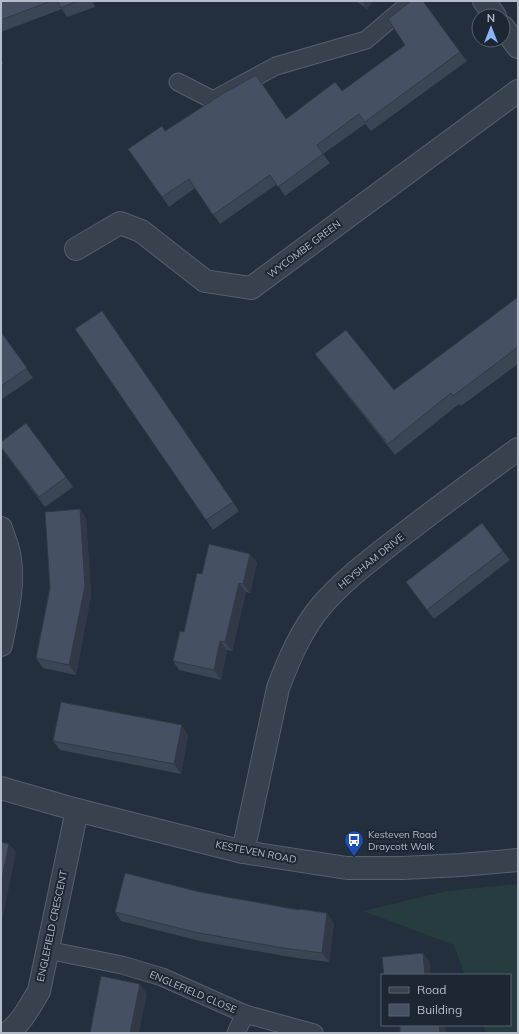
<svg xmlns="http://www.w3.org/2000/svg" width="519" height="1034" viewBox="0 0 519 1034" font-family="Mulish,sans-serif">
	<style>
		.grass { fill: #263c3f }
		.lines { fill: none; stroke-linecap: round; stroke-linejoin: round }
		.lane-casing { stroke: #565f6c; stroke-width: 19 }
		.street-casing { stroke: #565f6c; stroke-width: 24 }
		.lane { stroke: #38414e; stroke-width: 17 }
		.street { stroke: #38414e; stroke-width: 22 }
		.wall { fill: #3b4654 }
		.shaded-wall { fill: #303945 }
		.building { fill: #455162; stroke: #303945 }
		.labels { text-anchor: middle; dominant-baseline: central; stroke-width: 4; stroke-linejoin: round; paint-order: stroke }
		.street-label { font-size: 10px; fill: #b4bcc9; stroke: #1d2633 }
		.poi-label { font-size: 10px; fill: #b4bcc9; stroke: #1d2633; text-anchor: start }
	</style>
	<rect width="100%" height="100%" fill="#242f3e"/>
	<path class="grass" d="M518,884v149h-32l-3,-8h27v-50h-45l-11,-30 -91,-34 84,-20z"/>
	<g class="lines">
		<g class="lane-casing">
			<g id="lane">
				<path d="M178,82l35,18 63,-34 90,-26 46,-39"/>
				<path d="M47,950l75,15 40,12 83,37 69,19"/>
				<path d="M236,1033l9,-19"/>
			</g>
		</g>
		<g class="street-casing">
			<g id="street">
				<path d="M484,1l11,15"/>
				<path d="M503,27l15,20"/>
				<path d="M76,249l44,-26 21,8 64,50 46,7 267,-197"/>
				<path d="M1,528c2,7 5,14 7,21 8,31 -1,65 -7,96"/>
				<path d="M1,788l76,22 166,42 104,16h56l58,-3 57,-5"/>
				<path d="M243,852l35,-164c11,-29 23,-58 44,-83 19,-22 42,-40 65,-58 43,-34 87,-66 131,-98"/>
				<path d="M8,1033c14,-11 22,-27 31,-42l38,-181"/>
			</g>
		</g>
		<use href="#lane" class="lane"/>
		<use href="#street" class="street"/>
	</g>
	<g class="wall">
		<path d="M1,1h92l2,6 -28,10 -5,-8 -61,23z"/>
		<path d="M356,1h17l-6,8z"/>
		<path d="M460,52l7,9 -96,70 -6,-7 -42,30 7,9 -45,33 -8,-12 -57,40 -25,-36 -26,19 -41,-58 37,-18 121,-12 56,-28z"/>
		<path d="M1,58l2,6 -2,1z"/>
		<path d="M518,297v67l-57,42 -2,-2 -64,51 -72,-90 -8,-11 79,36z"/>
		<path d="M102,311l137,200 -26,19 -138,-201z"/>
		<path d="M1,332l32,46 -31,21 -1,-1z"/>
		<path d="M1,448l65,29 7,10 -28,20z"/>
		<path d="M80,509l6,10 5,76 -15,80 -33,-7 -7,-10 14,-70z"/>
		<path d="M503,551l7,9 -76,59 -28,-37z"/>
		<path d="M250,554l7,9 -7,30 -4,-1 -14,59 -5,-1 -6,30 -42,-10 -6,-9 11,-29 18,-58z"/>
		<path d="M188,735l-7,39 -121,-24 -7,-9z"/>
		<path d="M200,892l134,31 -5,39 -39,-5 -90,-16 -79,-20 -6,-9z"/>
	</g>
	<g class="shaded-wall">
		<path d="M91,1h2l2,6z"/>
		<path d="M362,1h11l-6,8z"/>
		<path d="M80,509l6,10 5,76 -15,80 -7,-10z"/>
		<path d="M250,554l7,9 -7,30 -7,-9z"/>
		<path d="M239,583l7,9 -14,59 -7,-9z"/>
		<path d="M220,641l7,9 -6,30 -7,-10z"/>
		<path d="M182,725l6,10 -7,39 -7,-10z"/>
		<path d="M9,844l7,9 -15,73v-43z"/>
		<path d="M327,913l7,10 -5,39 -7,-9z"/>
		<path d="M423,953l7,9 1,13h-6z"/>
		<path d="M140,984l7,10 -8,39h-9z"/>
		<path d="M439,1025h6l1,8h-6z"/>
	</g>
	<g class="building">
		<path d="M1,1h50l-50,19z"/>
		<path d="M58,1h20l-18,7z"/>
		<path d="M411,1h12l37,51 -95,70 -6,-8 -42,31 6,9 -45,33 -8,-12 -57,40 -24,-36 -27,18 -34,-48 34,-23 3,5 59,-38 32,-18 30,44 49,-37 7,9 63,-46 -17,-26z"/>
		<path d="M518,297v50l-65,49 -2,-3 -63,51 -73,-90 31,-24 48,60z"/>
		<path d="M102,311l131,191 -27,18 -131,-191z"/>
		<path d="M1,332l26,36 -26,18z"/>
		<path d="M26,423l40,54 -27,20 -38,-50v-5z"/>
		<path d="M80,509l5,77 -16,79 -33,-7 14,-70 -5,-76z"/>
		<path d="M482,523l21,28 -76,59 -21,-28z"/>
		<path d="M209,544l41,10 -7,30 -4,-1 -14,59 -5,-1 -6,29 -41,-9 7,-30 4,1 13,-59 5,1z"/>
		<path d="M61,702l121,23 -8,39 -121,-23z"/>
		<path d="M1,842l8,2 -8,39z"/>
		<path d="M125,873l75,19 99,18v-1l28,4 -5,40 -39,-5 -89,-16 -79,-20z"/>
		<path d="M423,953l2,22h-41l-2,-18z"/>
		<path d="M101,976l39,8 -10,49h-40z"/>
		<path d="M400,1025h39l1,8h-40z"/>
	</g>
	<defs>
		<g id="bus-pin" transform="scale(1)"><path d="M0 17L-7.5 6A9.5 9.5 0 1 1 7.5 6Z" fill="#1a4fb4" stroke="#1d2633"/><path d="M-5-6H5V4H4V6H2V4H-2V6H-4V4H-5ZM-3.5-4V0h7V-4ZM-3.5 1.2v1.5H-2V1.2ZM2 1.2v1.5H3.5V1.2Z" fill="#fff"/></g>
	</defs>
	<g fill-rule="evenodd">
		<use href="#bus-pin" x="354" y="840"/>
	</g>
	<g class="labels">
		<g class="street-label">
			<text transform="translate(304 249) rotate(-37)">WYCOMBE GREEN</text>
			<text transform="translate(371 561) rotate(-39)">HEYSHAM DRIVE</text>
			<text transform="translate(256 852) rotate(11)">KESTEVEN ROAD</text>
			<text transform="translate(52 926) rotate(-78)">ENGLEFIELD CRESCENT</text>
			<text transform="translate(193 992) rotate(23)">ENGLEFIELD CLOSE</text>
		</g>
		<g class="poi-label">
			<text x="368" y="834">Kesteven Road<tspan x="368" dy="12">Draycott Walk</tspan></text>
		</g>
	</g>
	<rect width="519" height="1034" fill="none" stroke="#b4bcc9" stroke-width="4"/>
	<rect x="381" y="974" width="130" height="52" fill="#1d2633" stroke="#59626f"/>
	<rect x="389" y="987" width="20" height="6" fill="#38414e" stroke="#59626f"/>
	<text x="417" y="994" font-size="12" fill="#b4bcc9">Road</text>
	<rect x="389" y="1004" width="20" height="12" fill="#455162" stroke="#59626f"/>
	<text x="417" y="1014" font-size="12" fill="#b4bcc9">Building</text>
	<g transform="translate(491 28)"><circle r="19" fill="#1d2633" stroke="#59626f"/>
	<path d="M0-3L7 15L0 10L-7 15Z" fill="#8ab4f8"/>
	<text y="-6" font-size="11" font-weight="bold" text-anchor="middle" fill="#b4bcc9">N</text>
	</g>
</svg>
